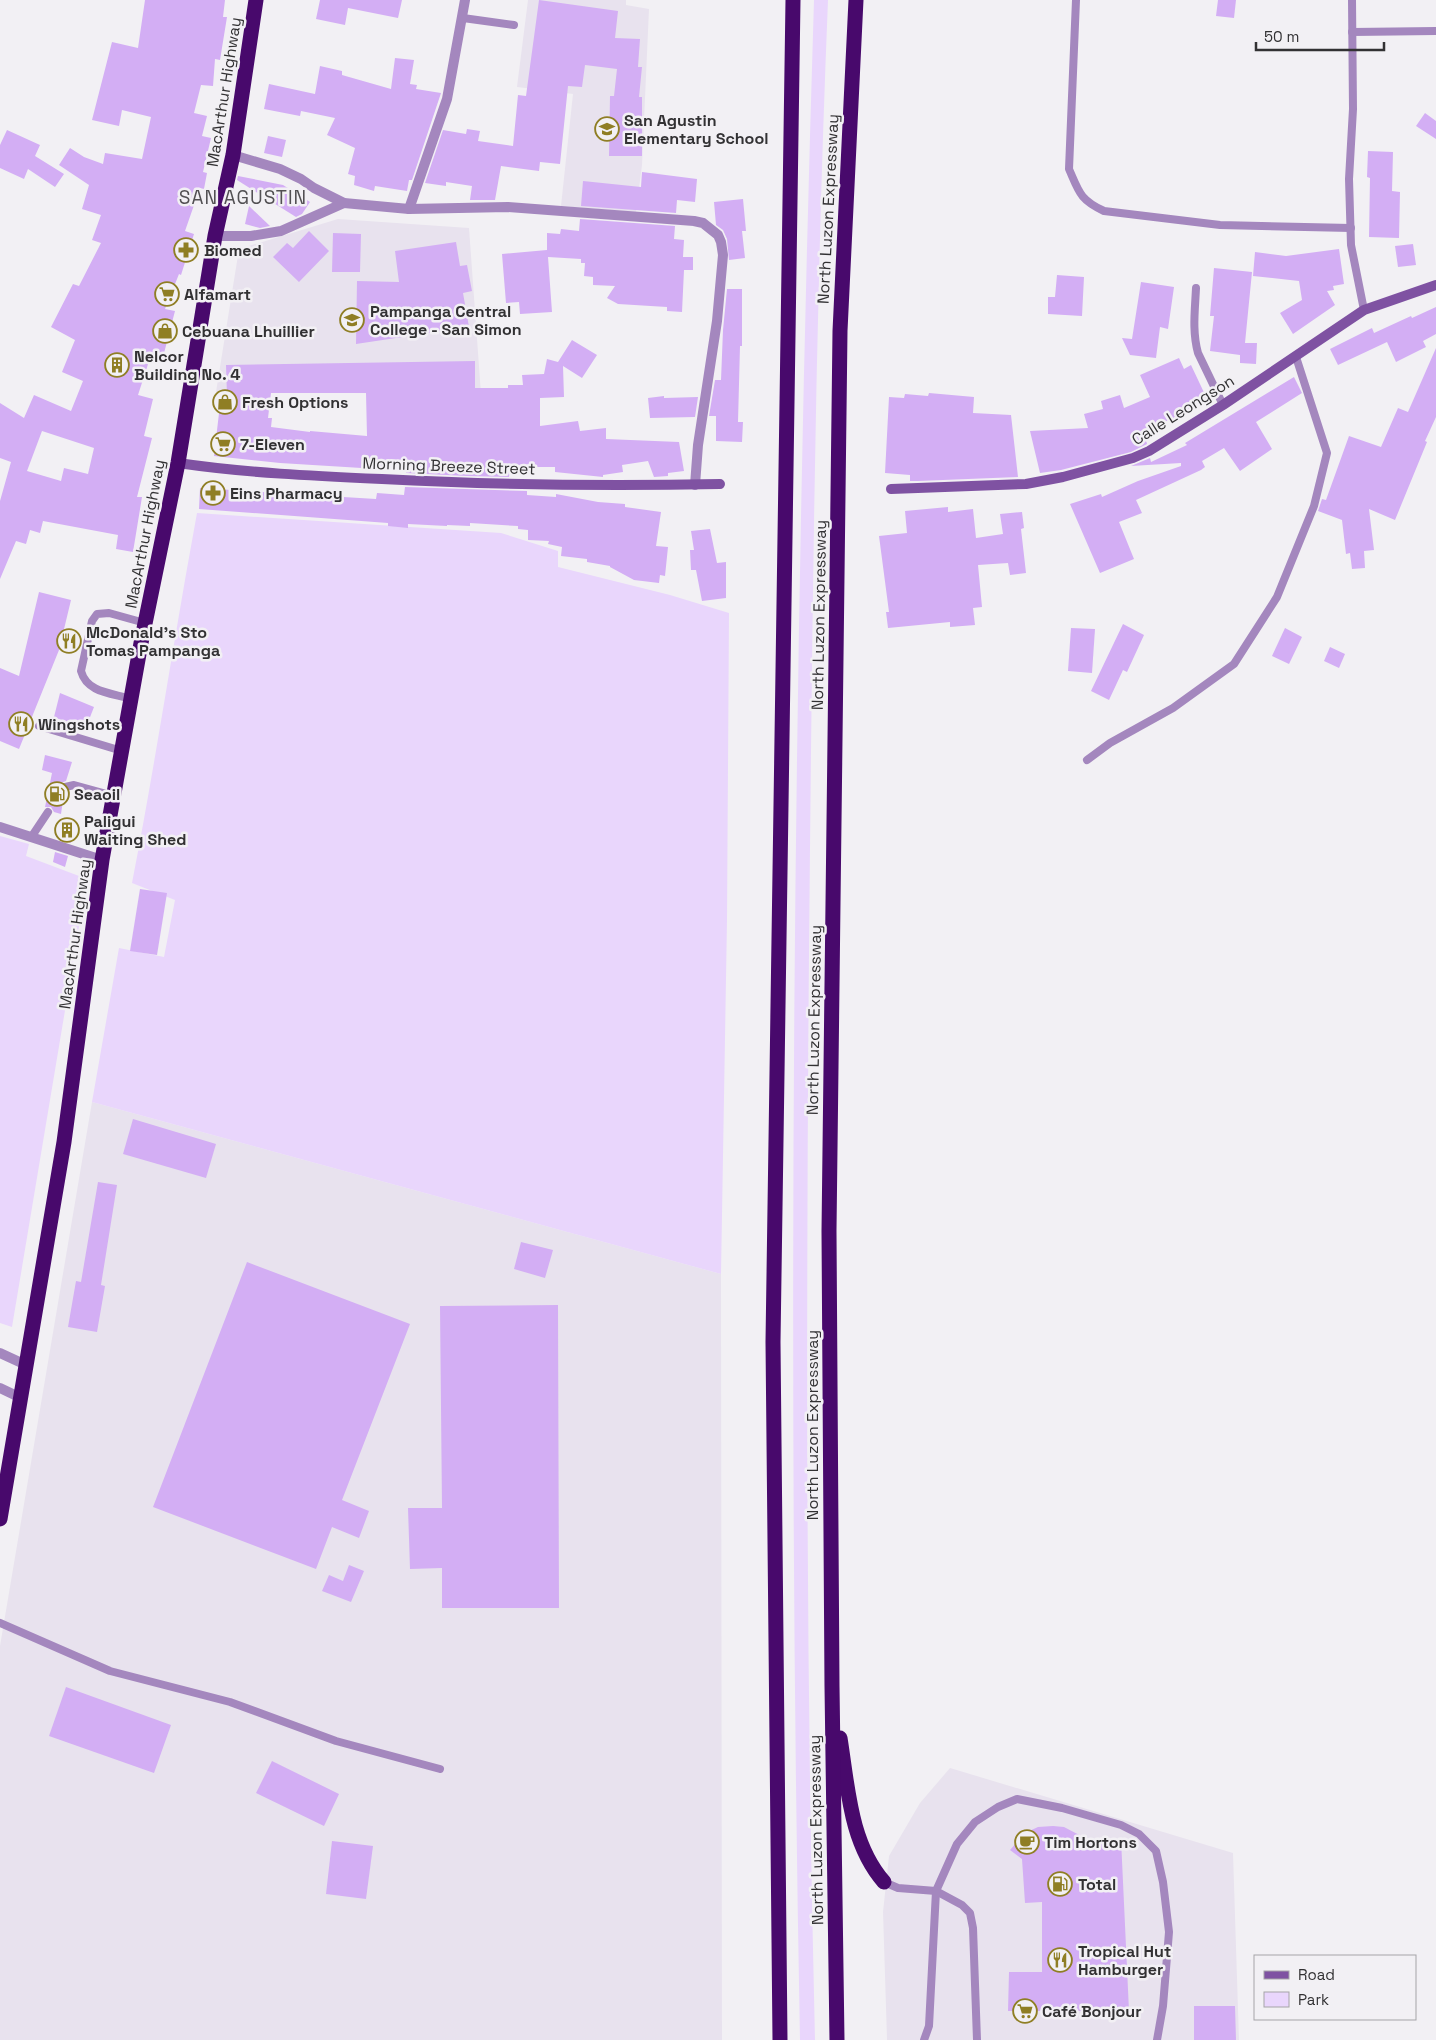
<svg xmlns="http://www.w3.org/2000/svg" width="1436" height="2040" viewBox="0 0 1436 2040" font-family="'Space Grotesk',sans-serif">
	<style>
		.built { fill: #e8e2ee }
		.green { fill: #e9d6fc }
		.building { fill: #d3aef4; fill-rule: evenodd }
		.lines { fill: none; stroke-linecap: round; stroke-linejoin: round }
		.lane { stroke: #a487be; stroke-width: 8 }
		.street { stroke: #a487be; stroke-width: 10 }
		.secondary { stroke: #7f52a2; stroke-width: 10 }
		.highway { stroke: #48096c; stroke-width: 15 }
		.labels { text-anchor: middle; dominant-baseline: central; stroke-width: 5; stroke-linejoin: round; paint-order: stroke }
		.street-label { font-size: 16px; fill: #323133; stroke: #f2f0f4 }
		.poi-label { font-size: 16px; font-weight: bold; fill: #323133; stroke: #f2f0f4; text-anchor: start }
		.quarter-label { font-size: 19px; letter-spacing: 1px; fill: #525053; stroke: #f2f0f4 }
	</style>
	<rect width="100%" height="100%" fill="#f2f0f4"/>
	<g class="built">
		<path d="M528,0h98v5l23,4 -7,156 -6,47 -75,-6 12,-112 -56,-7z"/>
		<path d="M338,219l131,9 12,166 -265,-2 23,-143z"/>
		<path d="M92,1102l629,172 1,766h-722v-394z"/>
		<path d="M950,1768l283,85 6,187h-352l-4,-128 6,-56 31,-53z"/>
	</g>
	<g class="green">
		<path d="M814,0h14c-13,318 -16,636 -19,953 -3,363 -3,725 6,1087h-15c-13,-680 -7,-1360 14,-2040z"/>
		<path d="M197,513l304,20 57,18v16l112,28 59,18 -2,307 -6,354 -629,-172 27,-154 45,9 11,-57 -43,-17c24,-123 42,-246 65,-370z"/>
		<path d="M0,836l29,8 -3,12 61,23 -75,448 -12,-4z"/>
	</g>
	<g class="building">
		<path d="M145,0h80l-2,17h4l-7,43 -5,-1 -2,27 -12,-1 -7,28 13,3 -5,20 9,2 -8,34 4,1 -3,16 -4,-1 -15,43 9,3 -13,41 -2,-1 -14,35 10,2 -12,46 -12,-2 -13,40 15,4 -9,37 8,2 -15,59h5l-9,55 -17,-3 2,-14 -75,-14 -3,12 -10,-3 -4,14 -10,-3 -16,38v-78l11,-39 -11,-4v-55l24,15 10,-23 37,16 12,-30 -21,-9 13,-32 -24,-13 22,-43 6,2 22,-43 -9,-3 9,-25 -19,-6 7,-24 -30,-20 11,-17 14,9 19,7 2,-11 37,6 9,-42 -29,-7 -3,16 -27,-6 20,-78 26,6zM42,431l52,17 -6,26 -24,-6 -3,13 -34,-10z"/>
		<path d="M320,0h82l-4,18 -50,-10 -3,17 -29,-6z"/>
		<path d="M539,0l79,11 -3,27 25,1 -2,28h4l-3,30h3v59h-33l1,-60h4l3,-27 -32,-4 -3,22 -14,-1 -8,78 -20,-2 -1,9 -38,-5 -6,34h-25l2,-14 -26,-4v4l-21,-3 18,-53 23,4 1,-5 13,2 -2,10 35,5 5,-51 8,1z"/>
		<path d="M1218,0h18l-2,18 -18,-2z"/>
		<path d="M395,58l19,2 -4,24 7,1 -1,4 25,4 -29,87h-3l-2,11 -32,-5 -1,5 -20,-6 1,-9 -7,-2 7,-26 -28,-13 8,-17 -34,-7 -1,5 -36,-7 5,-25 46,10 5,-28 22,5v4l49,14z"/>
		<path d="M1425,113l11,8v18l-20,-13z"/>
		<path d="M7,130l33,15 -5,11 29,18 -9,13 -27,-18 -4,10 -24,-11v-23z"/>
		<path d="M268,136l18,4 -4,17 -18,-4z"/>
		<path d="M1368,151l25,1 -1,39 8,1 -1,46 -30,-1 1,-59 -3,-1z"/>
		<path d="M642,172l55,7 -2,23 -18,-2 -1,13 -95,-7 2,-25 58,6z"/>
		<path d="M238,176l45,9 27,17 -8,12 -6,3 -59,-37z"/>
		<path d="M743,199l3,32h-4l3,27 -16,2 -2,-21 -4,-9 -7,-5 -2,-23z"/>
		<path d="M249,206l21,20 -10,2 -15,-4z"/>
		<path d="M580,219l95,7 -1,13 10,1 -1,17h10v13h-9l-2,42 -15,-1v-4l-49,-3 -11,-6 8,-12 -22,-1v-8l-9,-1 1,-13h-4v-4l-33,-2 4,55 -32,2 -1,-12 -13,1 -4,-49 45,-4v-17l13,1 1,-5 18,2z"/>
		<path d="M309,231l20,20 -30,31 -26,-25 14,-14 6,5z"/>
		<path d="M333,233l28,1 -1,38h-28z"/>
		<path d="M456,242l4,24 7,-1 5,26 -9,2 6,34 -113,17 1,-63 42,1 -4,-31z"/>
		<path d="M1413,244l3,21 -18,2 -3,-21z"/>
		<path d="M1339,249l5,35 -11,2 1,4 -7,1 8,14 -42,29 -13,-21 22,-13 -3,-19 -46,-5 2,-24 31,4z"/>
		<path d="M1214,268l38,4 -7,71h12l-1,21 -16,-1v-8l-30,-4 4,-35h-4z"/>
		<path d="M1057,275l27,2 -2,39 -34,-2v-17h7z"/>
		<path d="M1141,282l33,5 -6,42 -8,-2 -4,31 -26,-3 -8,-17 10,1z"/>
		<path d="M727,289h15v57h-2l-2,76h5l-1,20 -26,-1v-25h-7l6,-36h6l2,-50z"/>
		<path d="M1436,307v27l-13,7 3,6 -30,15 -9,-20 -49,23 -8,-16 42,-21 2,5 37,-17 1,2z"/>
		<path d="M572,340l25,15 -15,23 -19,-12 1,31 -24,1v28l38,-5 2,10 26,-3v11l73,3 5,29 -16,2v3l-14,1 -6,-16 -26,4 1,7 -20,3v2l-48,-5v-5h-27v2l-18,-1 -1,9 -42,-1 -61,-3v-5l-27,-1 -1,2 -98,-6 -66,-7 7,-60h6l-1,-31 249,-4v27h33v-3h15l-1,-10 22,-1 3,-15 11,3zM271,393h95l1,43 -57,-5v1l-39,-5 1,-9h-4z"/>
		<path d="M1436,348v69l-11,24 2,1 -32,78 -26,-11 5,41 -10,1 1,17 -13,1 -2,-16 -4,1 -4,-34 -24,-9 4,-12 4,1 23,-64 32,11 17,-39 10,4z"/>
		<path d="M1179,358l5,11 7,-4 17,36 -64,31 3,12 -16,8 -70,18 -21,3 -10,-42 58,-3 -4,-14 19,-5 -2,-8 19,-6 4,13 26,-11 -10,-22z"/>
		<path d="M1294,377l8,16 -46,29 16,27 -32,22 -16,-23 -22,13 3,6 -4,3 -65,30 6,13 -23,9 15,37 -34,14 -30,-69 31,-10 1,3 36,-16 43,-15v-3l-50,3 19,-8 1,4 36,-17 -2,-2z"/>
		<path d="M929,393l45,4 -1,16 38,2 7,62 -100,4h-8v-6l-25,-2 4,-76 15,1 1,-4 23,2z"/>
		<path d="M664,396v2l34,-1 -3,20 -45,1 -2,-20z"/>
		<path d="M405,487l122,4v4l29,2v-3l42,8 27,2v3l36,5 -5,34 12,1 -3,29 -5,-1 -1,8 -25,-3 -24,-13v-1l-23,-4v-3l-26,-3 1,-9 -14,-3 1,-3 -21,-1v-10l-10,-1v-3l-48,-3v3l-23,-1v1l-39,-2v4l-20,-2v-3l-189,-14 1,-21 176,11 1,-6 27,2z"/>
		<path d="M948,507v5l25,-3 3,29 27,-4 -3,-20 22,-2 2,16 -3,1 5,44 -16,2 -2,-12 -30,2 4,42 -9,1 2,17 -25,2v-5l-62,6 -2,-16h3l-10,-76 28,-3 -2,-22z"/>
		<path d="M710,529l7,34 9,-1v36l-24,3 -6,-31h-5l-1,-20h4l-3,-19z"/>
		<path d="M39,592l32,8 -12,50 -40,99 -19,-8v-73l19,8z"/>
		<path d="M1123,624l21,11 -17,37 -4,-2 -14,30 -18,-9z"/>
		<path d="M1071,628l24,1 -3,44 -24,-2z"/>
		<path d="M1285,628l17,9 -13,27 -17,-8z"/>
		<path d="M1330,647l15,7 -6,14 -15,-7z"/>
		<path d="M60,693l34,14 -9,23 -31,-13z"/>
		<path d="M45,755l27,7 -6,19 -8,3 -2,3 1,5 7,1 -3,21 -7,-2 -3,-5h-6l7,-34 -10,-3z"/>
		<path d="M61,824l13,3 -3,16 -13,-5z"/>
		<path d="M55,852l13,4 -3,11 -12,-5z"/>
		<path d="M140,889l27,4 -10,62 -27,-4z"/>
		<path d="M133,1119l83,25 -10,34 -83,-24z"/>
		<path d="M98,1182l19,3 -16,100 4,1 -8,46 -29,-5 8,-46 5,1z"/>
		<path d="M521,1242l32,8 -8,28 -31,-9z"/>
		<path d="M247,1262l163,62 -68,176 27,11 -10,27 -27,-11 -16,42 -163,-62z"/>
		<path d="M558,1305l1,303h-117v-40l-32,1 -2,-61h34l-2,-202z"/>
		<path d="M349,1565l15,6 -13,31 -29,-11 7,-16 14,6z"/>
		<path d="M66,1687l105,38 -17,48 -105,-37z"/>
		<path d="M272,1761l67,33 -15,32 -68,-33z"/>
		<path d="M1053,1826l11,1 23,12h34l8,172h-121l1,-39h33v-70l-17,1 -3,-44 -12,-9 15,-17 13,-6z"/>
		<path d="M332,1841l41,5 -7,53 -40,-5z"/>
		<path d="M1194,2006h41l1,34h-42z"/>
	</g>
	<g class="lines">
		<g class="lane">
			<path d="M1076,0l-7,169c10,23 11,31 35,42l116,14 131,3"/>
			<path d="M1352,0l1,109 -4,70 2,66 13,65"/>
			<path d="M463,18l51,7"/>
			<path d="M1352,32l84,-1"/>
			<path d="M1196,288c-1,22 -4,43 2,65l25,52"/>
			<path d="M131,699c-19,-6 -44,-6 -50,-28l11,-50 5,-7 12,-1 36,10"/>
			<path d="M39,726l83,25"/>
			<path d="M1087,760l23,-17 63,-35 61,-44 43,-67 37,-91 13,-53 -31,-96"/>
			<path d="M61,788l13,-3 40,11"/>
			<path d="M32,836l16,-24"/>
			<path d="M0,1623l110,48 120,31 106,39 104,28"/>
			<path d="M884,1882l14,6 38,3 26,14 8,8 3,15 4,112"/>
			<path d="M924,2040l5,-14 7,-135 21,-47 18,-22 23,-15 19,-8 45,9 59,17 18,9 17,17 7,31 6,50 -6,74 -6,34"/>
		</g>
		<g class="street">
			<path d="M233,155l47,14 21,10 13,9 30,15 65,6 99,-2 186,14 9,2 15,12 3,7 2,13 -6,66 -19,124 -3,40"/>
			<path d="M409,209l38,-110 18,-99"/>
			<path d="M215,236h36l30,-5 63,-28"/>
			<path d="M0,827l102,33"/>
			<path d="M0,1353l26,12"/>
			<path d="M0,1388l21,10"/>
		</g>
		<g class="secondary">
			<path d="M178,463c68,10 136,13 204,16 113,6 225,7 338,5"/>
			<path d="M891,489l135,-5 37,-7 70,-19 16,-7 74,-46 141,-95 72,-25"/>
		</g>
		<g class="highway">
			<path d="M0,1519l64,-377 38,-282 39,-217 37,-180 37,-227 18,-81 23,-155"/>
			<path d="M840,1738c8,50 10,105 44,144"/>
			<path d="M780,2040l-7,-698 20,-1342"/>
			<path d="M837,2040l-5,-354 -3,-455 11,-900 16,-331"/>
		</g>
	</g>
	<defs>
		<g id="school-ring" transform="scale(1.25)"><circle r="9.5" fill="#f2f0f4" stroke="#8f7e24" stroke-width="1.5"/><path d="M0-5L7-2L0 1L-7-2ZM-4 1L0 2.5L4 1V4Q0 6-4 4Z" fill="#8f7e24"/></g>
		<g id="pharmacy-ring" transform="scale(1.25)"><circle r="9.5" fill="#f2f0f4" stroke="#8f7e24" stroke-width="1.5"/><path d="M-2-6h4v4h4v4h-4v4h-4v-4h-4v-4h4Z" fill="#8f7e24"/></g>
		<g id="supermarket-ring" transform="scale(1.25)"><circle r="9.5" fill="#f2f0f4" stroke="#8f7e24" stroke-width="1.5"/><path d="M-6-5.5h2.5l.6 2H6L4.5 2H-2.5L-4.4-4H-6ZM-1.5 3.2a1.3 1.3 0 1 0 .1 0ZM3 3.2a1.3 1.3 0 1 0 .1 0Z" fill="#8f7e24"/></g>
		<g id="university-ring" transform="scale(1.25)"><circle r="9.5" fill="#f2f0f4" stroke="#8f7e24" stroke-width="1.5"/><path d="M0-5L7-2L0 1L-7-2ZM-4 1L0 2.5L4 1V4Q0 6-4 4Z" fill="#8f7e24"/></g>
		<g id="shop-ring" transform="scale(1.25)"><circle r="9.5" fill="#f2f0f4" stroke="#8f7e24" stroke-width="1.5"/><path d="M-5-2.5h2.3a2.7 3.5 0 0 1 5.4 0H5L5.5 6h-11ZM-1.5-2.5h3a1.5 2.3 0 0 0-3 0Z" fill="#8f7e24"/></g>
		<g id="building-ring" transform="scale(1.25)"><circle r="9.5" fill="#f2f0f4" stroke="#8f7e24" stroke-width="1.5"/><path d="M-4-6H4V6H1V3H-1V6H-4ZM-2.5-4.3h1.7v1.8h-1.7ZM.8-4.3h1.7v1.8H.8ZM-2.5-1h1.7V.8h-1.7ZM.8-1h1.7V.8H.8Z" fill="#8f7e24"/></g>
		<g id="restaurant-ring" transform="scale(1.25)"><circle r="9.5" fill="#f2f0f4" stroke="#8f7e24" stroke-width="1.5"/><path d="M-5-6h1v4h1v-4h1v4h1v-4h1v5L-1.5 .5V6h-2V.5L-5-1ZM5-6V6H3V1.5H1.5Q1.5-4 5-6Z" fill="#8f7e24"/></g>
		<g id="fuel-ring" transform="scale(1.25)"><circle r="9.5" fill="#f2f0f4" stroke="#8f7e24" stroke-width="1.5"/><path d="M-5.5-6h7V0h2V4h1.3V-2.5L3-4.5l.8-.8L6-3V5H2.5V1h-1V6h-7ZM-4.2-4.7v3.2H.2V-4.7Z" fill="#8f7e24"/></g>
		<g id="cafe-ring" transform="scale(1.25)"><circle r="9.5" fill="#f2f0f4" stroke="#8f7e24" stroke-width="1.5"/><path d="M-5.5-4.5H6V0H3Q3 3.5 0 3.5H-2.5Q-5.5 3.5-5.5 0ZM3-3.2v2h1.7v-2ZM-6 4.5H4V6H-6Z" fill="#8f7e24"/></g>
	</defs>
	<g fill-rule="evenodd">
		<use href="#school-ring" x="607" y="129"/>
		<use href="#pharmacy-ring" x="186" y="250"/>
		<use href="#supermarket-ring" x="167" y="294"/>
		<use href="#university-ring" x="352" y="320"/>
		<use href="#shop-ring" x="165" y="331"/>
		<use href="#building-ring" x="117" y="365"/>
		<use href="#shop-ring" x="225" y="402"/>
		<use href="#supermarket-ring" x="223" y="444"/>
		<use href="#pharmacy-ring" x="213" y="493"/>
		<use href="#restaurant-ring" x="69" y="641"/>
		<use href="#restaurant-ring" x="21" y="724"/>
		<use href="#fuel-ring" x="57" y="794"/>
		<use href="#building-ring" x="67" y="830"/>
		<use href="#cafe-ring" x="1027" y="1842"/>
		<use href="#fuel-ring" x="1060" y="1884"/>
		<use href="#restaurant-ring" x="1060" y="1960"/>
		<use href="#supermarket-ring" x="1025" y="2011"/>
	</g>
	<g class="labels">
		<g class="street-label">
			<text transform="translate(224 92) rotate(-81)">MacArthur Highway</text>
			<text transform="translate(828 209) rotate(-87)">North Luzon Expressway</text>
			<text transform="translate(1183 410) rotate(-32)">Calle Leongson</text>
			<text transform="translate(449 466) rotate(2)">Morning Breeze Street</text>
			<text transform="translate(145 534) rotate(-79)">MacArthur Highway</text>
			<text transform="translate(819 615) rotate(-89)">North Luzon Expressway</text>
			<text transform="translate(75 934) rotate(-82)">MacArthur Highway</text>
			<text transform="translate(814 1020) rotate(-89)">North Luzon Expressway</text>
			<text transform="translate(812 1425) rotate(-90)">North Luzon Expressway</text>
			<text transform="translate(816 1830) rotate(-91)">North Luzon Expressway</text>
		</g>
		<g class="poi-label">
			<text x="624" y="120">San Agustin<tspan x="624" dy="18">Elementary School</tspan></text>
			<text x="204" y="250">Biomed</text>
			<text x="184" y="294">Alfamart</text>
			<text x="370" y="311">Pampanga Central<tspan x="370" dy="18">College - San Simon</tspan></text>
			<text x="182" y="331">Cebuana Lhuillier</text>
			<text x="134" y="356">Nelcor<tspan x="134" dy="18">Building No. 4</tspan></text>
			<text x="242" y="402">Fresh Options</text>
			<text x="240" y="444">7-Eleven</text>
			<text x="230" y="493">Eins Pharmacy</text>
			<text x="86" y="632">McDonald's Sto<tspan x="86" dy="18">Tomas Pampanga</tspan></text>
			<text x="38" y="724">Wingshots</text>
			<text x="74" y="794">Seaoil</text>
			<text x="84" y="821">Paligui<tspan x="84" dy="18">Waiting Shed</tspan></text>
			<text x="1044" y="1842">Tim Hortons</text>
			<text x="1078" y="1884">Total</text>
			<text x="1078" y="1951">Tropical Hut<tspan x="1078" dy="18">Hamburger</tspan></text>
			<text x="1042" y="2011">Café Bonjour</text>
		</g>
		<g class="quarter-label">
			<text x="243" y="197">SAN AGUSTIN</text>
		</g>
	</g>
	<rect x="1254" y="1955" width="162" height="65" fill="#f2f0f4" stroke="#a5a4a7"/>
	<rect x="1264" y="1971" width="25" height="8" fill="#7f52a2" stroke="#a5a4a7"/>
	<text x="1298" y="1980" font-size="15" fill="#323133">Road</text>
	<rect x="1264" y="1992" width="25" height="15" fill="#e9d6fc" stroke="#a5a4a7"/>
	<text x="1298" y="2005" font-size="15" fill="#323133">Park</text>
	<path d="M1256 42v8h128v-8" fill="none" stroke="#323133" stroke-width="2.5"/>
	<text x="1264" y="42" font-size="15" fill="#323133" stroke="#f2f0f4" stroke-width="4" paint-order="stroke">50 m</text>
</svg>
